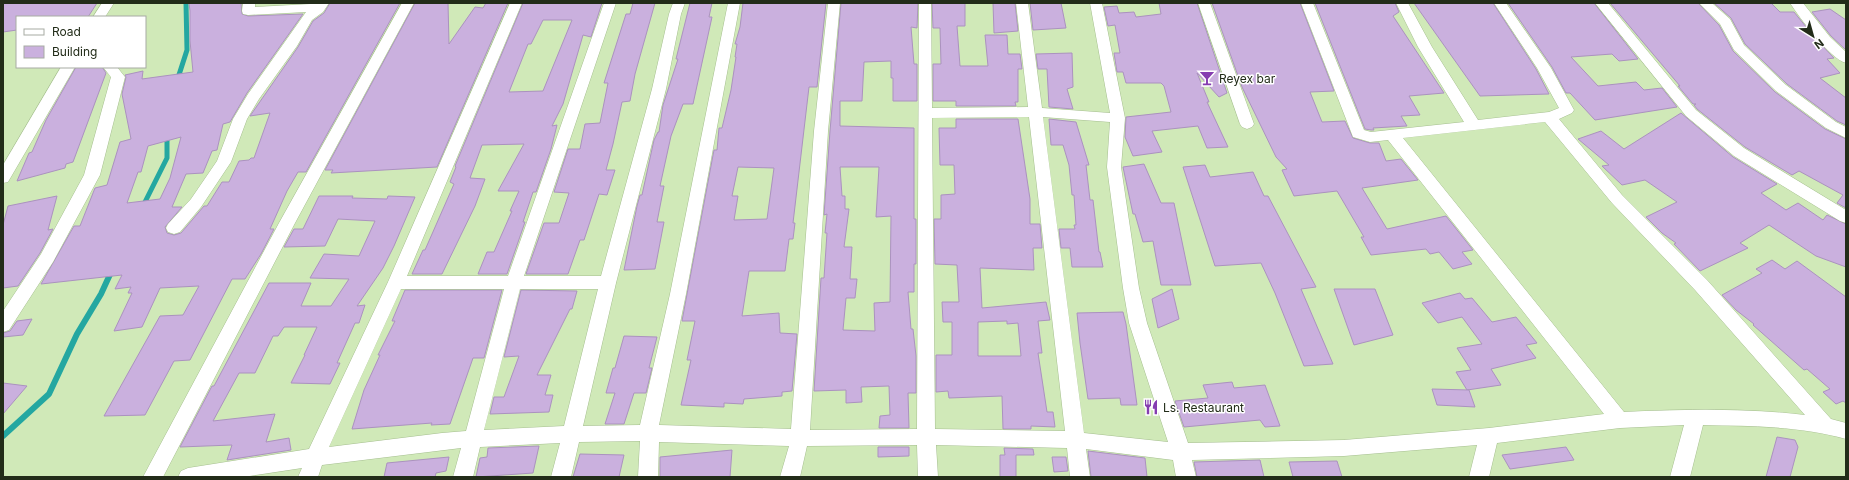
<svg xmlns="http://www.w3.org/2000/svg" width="1849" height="480" viewBox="0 0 1849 480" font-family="Inter,sans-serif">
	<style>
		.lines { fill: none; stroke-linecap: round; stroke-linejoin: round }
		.stream-far1 { stroke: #24a7a1; stroke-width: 5 }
		.stream { stroke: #24a7a1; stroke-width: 6 }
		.building { fill: #cab0de; stroke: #ab92bf; fill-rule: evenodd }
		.minor-casing { stroke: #a6bf90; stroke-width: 1 }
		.minor { fill: #fff; fill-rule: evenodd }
		.labels { text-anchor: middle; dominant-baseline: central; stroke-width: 3; stroke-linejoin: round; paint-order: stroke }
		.poi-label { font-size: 12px; fill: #222c19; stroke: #fff; text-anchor: start }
	</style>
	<rect width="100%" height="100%" fill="#d0e9b8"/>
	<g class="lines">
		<g class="stream-far1">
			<path d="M177,81l10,-31 -1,-47"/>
			<path d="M143,206l24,-48v-24"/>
		</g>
		<path class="stream" d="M3,436l46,-42 28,-60 24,-40 11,-24"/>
	</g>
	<g class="building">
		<path d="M3,3h94l-9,14h-71v13l-14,2z"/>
		<path d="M189,3h52l1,11 6,2 55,-2 -56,79 -17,29 -7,2 -6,26 -5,1 -9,22 -17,1 -14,33h10l-17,20 2,6 7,2 7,-2 23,-27h3l15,-24h7l10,-21 10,-1 2,-2h3l16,-45 -20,3 48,-69 15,-26 11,-8 6,-10h70l-94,169h-8l-11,19 -17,38h4l-13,25 -16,25h-13l-42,81 -16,1 -29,54 -41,1 56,-100 23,-1 16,-29 -39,2 -18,39 -28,4 18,-38h-4l3,-6 -16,2 7,-14 -81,9 33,-58h6l15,-38 12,-3 13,-43 11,-3 -9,-45 4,-17 -1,-2 18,-4 -1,8 51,-7 -3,-31v-30zM181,137l-11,41 -10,21 -33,4 11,-31h3l7,-26z"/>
		<path d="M415,3h33l1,41 26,-37 8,1 3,-5h22l-71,164 -106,6 2,-3h-8z"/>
		<path d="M523,3h79l-11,34 -8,-2 -20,69 -11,22 5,-1 -6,24 -15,43h-3l-10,30h2l-18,52h-29l9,-22h7l18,-41h-2l9,-20h-21l26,-47 -42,1 -12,33 15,1 -10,27 -33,68h-30l11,-24h2l29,-66 -4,-2 6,-15 -1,-1zM543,20h29l-29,71 -34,1 19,-48h3z"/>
		<path d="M633,3h22l-20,71 -5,27 -8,1 -9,42 -7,26h9l-8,25 -8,-1 -15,46h-4l-12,34h-42l18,-51h15l10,-30 -15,-1 14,-43h12l5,-25 15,-1 8,-40h-4l22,-69h4z"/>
		<path d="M690,3h22l-3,14h3l-19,87h-10l-12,32 -11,50h4l-7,36h7l-9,47 -31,1 13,-64 3,-11h2l12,-55 4,-8h1l4,-27 15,-46h-2z"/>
		<path d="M743,3h83l-9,84h-8l-16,136h2l-2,16h-4l-4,32h-36l-7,45 37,-3 1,20 17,1 -5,57 -10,1v4l-38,3 -1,5 -19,-1v4l-43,-2 10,-45h-4l8,-39h-13l32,-171h3l2,-22h3l9,-38 5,-33h-1l2,-13h-2l5,-17zM738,167l36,1 -7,51 -33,1 4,-24h-6z"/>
		<path d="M841,3h77l-1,25 -6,-1 3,37h3v37h-24v-23h-2v-17l-27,1 -2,39h-22v25l74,2v91h2v45h-2v28h-6l3,37h2l3,27v37h-8l1,35h-30l1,-12 10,-1 -1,-29 -28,1 1,15 -16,1v-13l-32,1 7,-113h3l3,-45h-2l2,-19 -3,1 6,-84zM840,167h39l-3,50 15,-1 -1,86 -16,1 1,28 -32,-1 3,-32h9l2,-19h-7l2,-32h-8l5,-38h-4v-13h-3z"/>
		<path d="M932,3h33v23h-8l3,40h28l-3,-31h22l1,19h12l2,15h-4v33h-3l1,4h-60v-5h-23v-37h8l-1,-36h-7z"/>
		<path d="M993,3h22l3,28 -24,2z"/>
		<path d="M1030,3h31l5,25 -33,2z"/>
		<path d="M1159,3h38l30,90 -8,4 -22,-24 12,29h-2l21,45 -21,1 -9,-22 -46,5 10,21 -29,4 -8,-19 1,-20 45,-5 -7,-26 -3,-3h-35l-3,-11h-6l-3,-19h6l-5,-28 -7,1 -4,-19 13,-1 2,7 15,-1 2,5 25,-3z"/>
		<path d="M1212,3h88l34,88 -24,1 12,30 23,-1 8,17 17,5h9l7,18 15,-2 17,21 -56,8 25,41 59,-13 27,34 -11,2 10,12 -19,5 -14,-17 -9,2 -4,-5 -55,6 -10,-18h3l-27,-46 -43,5 -12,-26 5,-1 -11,-12 -34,-70z"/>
		<path d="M1315,3h80l4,9 -6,4 51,77 -35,3 11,19 -19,1 6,10 -34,2 1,2h-3l-6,-1z"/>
		<path d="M1414,3h79l43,66 13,25 -69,2z"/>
		<path d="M1508,3h86l44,56 -19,2 -7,-7 -41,3 27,29 38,-4 8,8 18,-2 15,19 -82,13 -25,-27h-4l-14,-26z"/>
		<path d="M1610,3h88l21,22 14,26 42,41 50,37 21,10v69l-9,-5 6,-8 -44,-24 -7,4 -47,-28 -48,-38 -3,-4 2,-1h-3l-15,-18h2z"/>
		<path d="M1714,3h57l9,9h14l21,26 19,20 -7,1 13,14 -20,5 26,20v27l-9,-4 -50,-37 -42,-40 -14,-26z"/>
		<path d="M1830,9l16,11v30l-15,-14 -19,-24z"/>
		<path d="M1072,53l1,34 -6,2 6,20 -24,-2 -2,-38h-9l-2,-15z"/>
		<path d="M76,67h26l4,6 -33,89 -7,2 -1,4 -48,13 12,-28 3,-1 14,-32z"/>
		<path d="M1681,113l52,44 44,27 -16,9 25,17 12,-7 25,17 4,-5 19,9v43l-30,-11 -47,-31 -29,18 8,5 -48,23 -26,-27 2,-1 -14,-10 -16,-16 31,-15 -32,-22 -23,5 -20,-19 7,-1 -31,-26 23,-8 23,18z"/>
		<path d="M956,119h62l12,80v25h10l2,24h-9l1,22 -54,-2 2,40 64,-6 4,18 -12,1 4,32h-4l9,59h6l2,15 -24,-1v3h-28l-1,-33 -53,2 -1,-7 -12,1v-37h16v-33h-9l-1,-20h17l-2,-37 -22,-1 -1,-45h7v-24l14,-1 -1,-29h-14l-1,-37h17zM1007,321v3l11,-1 3,33h-43v-34z"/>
		<path d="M1049,119l27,3 13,43h-3l4,35h3l6,52h1l3,15h-31l-2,-19h-9l-2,-19h16l-1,-4h2l-2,-30h-2l-3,-30 -6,-20h-12z"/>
		<path d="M1144,164l17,39h13l17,82h-30l-8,-44 -10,1 -8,-28h-2l-10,-47z"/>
		<path d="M1205,165l5,12 43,-5 11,24h4l48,91 -15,2 32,75 -29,2 -29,-73 -14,-30 -46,3 -32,-99z"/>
		<path d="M57,196l-9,34 5,-1 -13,24 -22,33 -15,2v-63l5,-19z"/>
		<path d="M319,196h34l-1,2 35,1 1,-3 27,1 -21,49 -11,22 -26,38 8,-1 -6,18h-4l-18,40h3l-10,21 -39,-1 14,-28h-1l13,-28h-33l-6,9h-5l-18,37h-16l-26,48 62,-7 -9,28 23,-4 2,12 -64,10 5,-15 -52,2 32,-61h2l55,-103h42l-10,23h30l18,-27 -39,-1 14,-24 35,2 16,-35 -37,-2 -13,27 -41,1 10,-18h9z"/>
		<path d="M1772,260l13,9 12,-8 49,36v106l-3,-2 -7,3 -13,-12 7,-3 -23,-20 -3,1 -51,-45 1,-1 -18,-14 -14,-15 40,-22 -6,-4z"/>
		<path d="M1172,289l7,30 -21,9 -6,-29z"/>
		<path d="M1334,289h41l18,46 -39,10z"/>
		<path d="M405,290h97l-18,68h-11l-23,66 -19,1 1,-2 -80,6 12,-39 16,-35h-2l17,-34h-3z"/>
		<path d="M521,290l56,1 -5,18h-2l-33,66h14l-6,20h8l-4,17 -59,2 4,-17h10l15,-41 -15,1z"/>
		<path d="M1460,293l5,6 7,-1 20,24 24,-5 21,26 -11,2 10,13 -45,11 10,16 -34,5 -11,-18 15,-2 -14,-22 25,-4 -20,-27 -24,6 -16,-20z"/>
		<path d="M1123,312l3,12 11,81h-16l-1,-7 -32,1 -8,-56 -3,-30z"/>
		<path d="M32,319l-9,16 -20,2v-4l7,-2 7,-10z"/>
		<path d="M624,336l33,1 -8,31h3l-6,25h-12l-10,31h-19l10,-31h-9l7,-25h2z"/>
		<path d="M1232,382l2,6 31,-3 15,41 -15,1 -5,-7 -76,7 -9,-26 33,-3 -5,-13z"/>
		<path d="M3,383l24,3 -24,28z"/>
		<path d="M1432,389l37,1 6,17 -38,-2z"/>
		<path d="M1777,437l18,3 3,7 -8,30h-24z"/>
		<path d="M539,446l-6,27 -57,4 4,-19 7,-1 1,-9z"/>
		<path d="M878,447h31v9l-31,1z"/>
		<path d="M1566,447l8,13 -64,9 -8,-14z"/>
		<path d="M1004,448l29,1 1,6h-18v22h-16v-22h5z"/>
		<path d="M732,450l-2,27h-70v-20z"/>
		<path d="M1088,451l57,7 2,19h-56z"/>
		<path d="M580,454l44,1 -5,22h-46z"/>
		<path d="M449,457l-3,14 -10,2 -1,4h-51l3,-14z"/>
		<path d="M1052,457h14l2,14 -14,1z"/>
		<path d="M1260,460l4,17h-67l-3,-15z"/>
		<path d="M1337,461l5,16h-49l-4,-15z"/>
	</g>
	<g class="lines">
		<g class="minor-casing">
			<g id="minor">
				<path d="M102,3h12l-9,14h-12z"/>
				<path d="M243,3h12v4l74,-4 -6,9 -11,8 -15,26 -38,53 -12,20 -16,43 -30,45 -21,25 -6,2 -6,-2 -2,-4 2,-4 23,-25 26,-38 16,-42 15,-25 58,-82 -58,3 -5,-1 -1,-3z"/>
				<path d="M402,3h12l-119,220 -132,254h-20l136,-254z"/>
				<path d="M510,3h12l-115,273h101l96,-273h12l-92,273h77l51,-187 17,-75 4,-11h12l-4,11 -15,75 -50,194 -33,143 57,-1 30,-131 58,-291h12l-54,291 -27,131 132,4 23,-298 14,-128h12l-12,128 -18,299 107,-1 2,-426h12l1,105 96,-1 -12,-104h12l14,105 68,5 -20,-110h12l23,115 -4,49 18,121 8,35 41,120 156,-3 145,-12 115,-14 -216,-274 -18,2 -17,-5 -52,-134h12l51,127 7,2 93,-10 -46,-75 -22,-44h12l24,44 46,73 71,-8 10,-4 -22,-40 -43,-65h12l45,65 23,42 -2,3 -13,6 63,76 85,85 124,139 15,4v16c-46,-13 -95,-13 -143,-14l-13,52h-20l14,-52 -64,3 -123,15 -8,34h-20l8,-32 -133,11 -152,4 4,17h-20l-3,-17 -87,-11 4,28h-20l-3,-29 -131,-3 2,32h-20l-1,-32 -110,1 -7,31h-20l9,-31 -130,-4 -1,35h-20l2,-36 -61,1 -8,35h-20l9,-34 -80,4 -7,30h-20l8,-29 -139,17 -4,12h-20l4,-9 -59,9h-65l3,-6 7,-3 121,-19 79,-167zM1029,117l36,314 -130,-2 -3,-311zM1043,117l67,5 -3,45 16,121 6,35 39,119 -84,-9zM1545,122l67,81 83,87 110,125c-60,-7 -120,-6 -181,-3l-221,-274zM401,289h103l-38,142 -24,2 -113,14zM520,289h78l-34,137 -80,4z"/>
				<path d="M1198,3h12l44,121 -2,3 -5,2 -5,-2 -2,-3z"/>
				<path d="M1595,3h13l88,107 48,38 102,62v13l-6,-2 -106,-65 -48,-40z"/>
				<path d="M1699,3h13l18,16 14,26 42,40 50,37 10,5v11l-20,-10 -50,-37 -42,-41 -14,-26z"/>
				<path d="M1790,3h13l27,34 16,15v11c-16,-4 -46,-45 -56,-60z"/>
				<path d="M61,67h14l-67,115 -5,1v-18z"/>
				<path d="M103,67h14l8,10 -25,98 -47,87 -44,68 -6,2v-21l38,-57 43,-79 27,-98z"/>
			</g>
		</g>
		<use href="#minor" class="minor"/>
	</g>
	<defs>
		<g id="bar-bare" transform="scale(1.2)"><path d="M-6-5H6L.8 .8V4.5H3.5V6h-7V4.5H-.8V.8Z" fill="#853db0" stroke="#fff" stroke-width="2.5" paint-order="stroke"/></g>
		<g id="restaurant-bare" transform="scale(1.2)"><path d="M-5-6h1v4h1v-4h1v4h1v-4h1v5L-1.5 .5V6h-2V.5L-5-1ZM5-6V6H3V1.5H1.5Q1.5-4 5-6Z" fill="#853db0" stroke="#fff" stroke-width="2.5" paint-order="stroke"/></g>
	</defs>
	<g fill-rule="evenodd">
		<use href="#bar-bare" x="1207" y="78"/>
		<use href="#restaurant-bare" x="1151" y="407"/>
	</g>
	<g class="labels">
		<g class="poi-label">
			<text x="1219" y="78">Reyex bar</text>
			<text x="1163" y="407">Ls. Restaurant</text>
		</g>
	</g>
	<rect width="1849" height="480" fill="none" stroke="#222c19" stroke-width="8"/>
	<rect x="16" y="16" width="130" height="52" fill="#ffffff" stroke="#a7aba3"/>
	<rect x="24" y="29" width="20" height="6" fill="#ffffff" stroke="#a7aba3"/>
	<text x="52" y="36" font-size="12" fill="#222c19">Road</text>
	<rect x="24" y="46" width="20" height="12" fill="#cab0de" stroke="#a7aba3"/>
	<text x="52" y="56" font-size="12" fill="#222c19">Building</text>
	<g transform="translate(1813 36) rotate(143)" stroke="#ffffff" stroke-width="3" paint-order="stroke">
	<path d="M0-3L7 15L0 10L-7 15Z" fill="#222c19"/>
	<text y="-6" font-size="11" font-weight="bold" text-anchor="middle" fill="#222c19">N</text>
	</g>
</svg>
